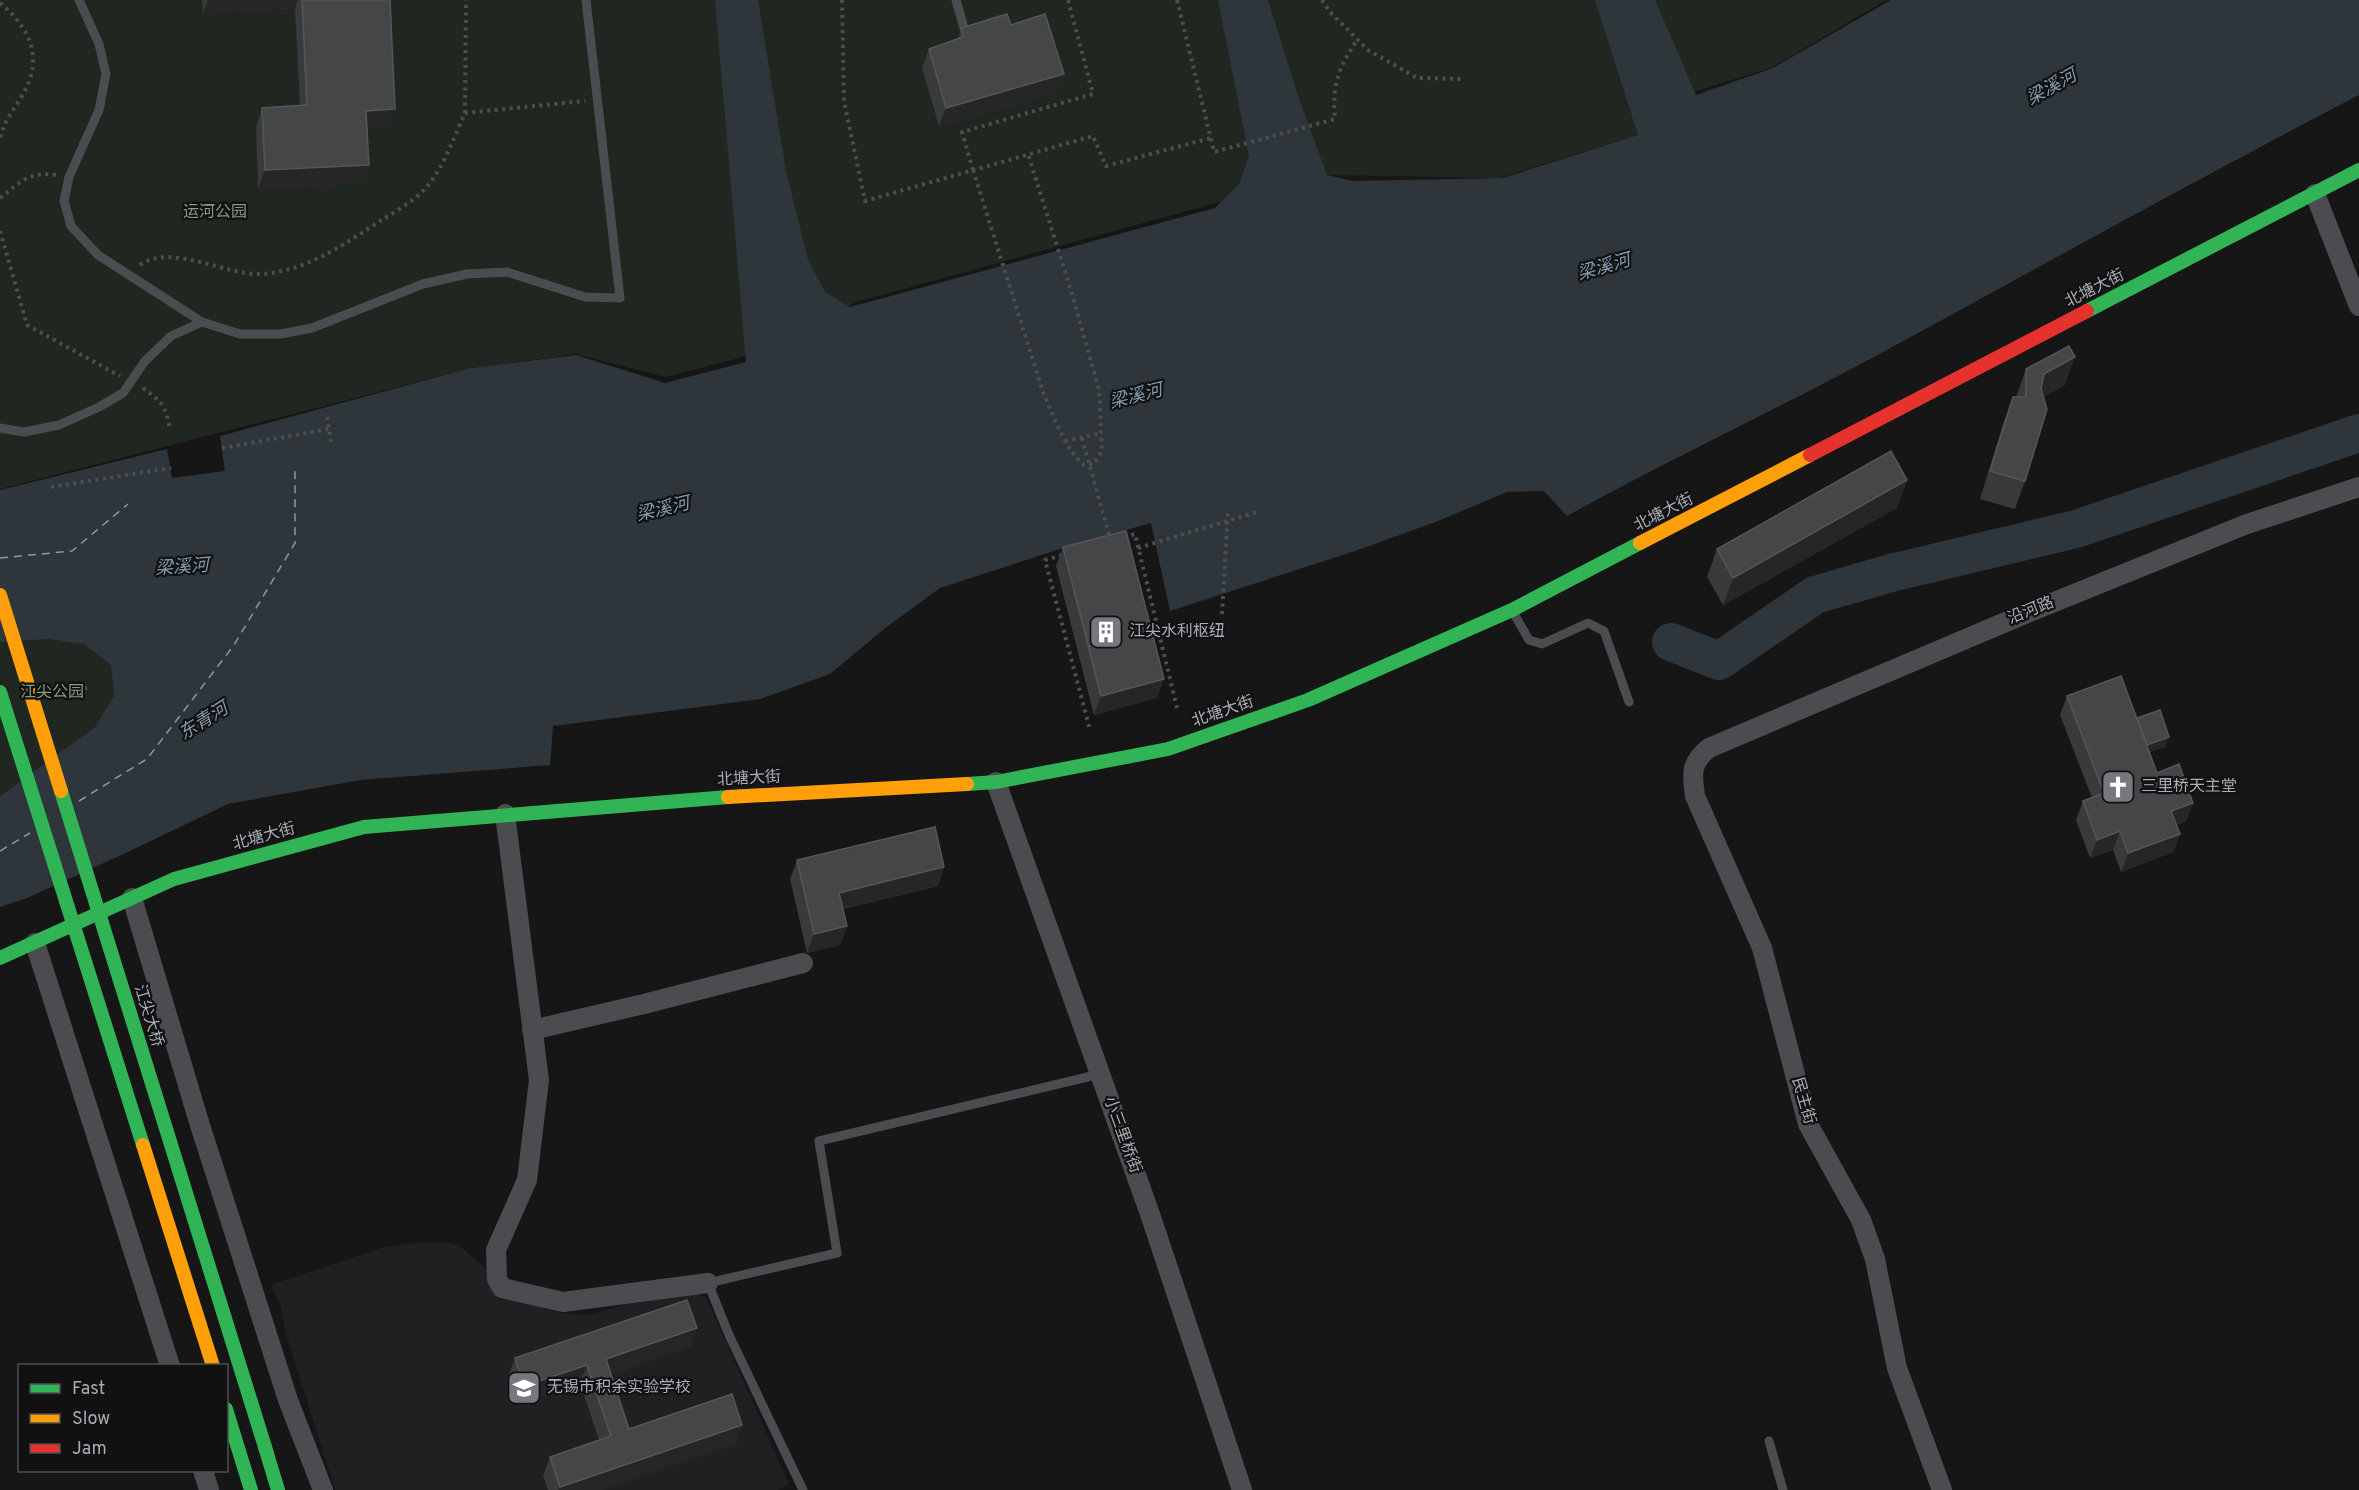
<svg xmlns="http://www.w3.org/2000/svg" width="2359" height="1490" viewBox="0 0 2359 1490" font-family="Overpass,'Noto Sans SC',sans-serif">
	<style>
		.built { fill: #202022 }
		.green { fill: #202721 }
		.water { fill: #2e363b }
		.lines { fill: none; stroke-linecap: round; stroke-linejoin: round }
		.river { stroke: #2e363b; stroke-width: 38 }
		.ferry { stroke: #839bae; stroke-width: 1.5; stroke-dasharray: 8 6; stroke-linecap: butt }
		.path { stroke: #4c4e50; stroke-width: 4; stroke-dasharray: 3 4.5; stroke-linecap: butt }
		.lane { stroke: #4b4c4f; stroke-width: 9 }
		.street { stroke: #4b4c4f; stroke-width: 20 }
		.fast { stroke: #30b455; stroke-width: 14 }
		.slow { stroke: #ff9f0a; stroke-width: 14 }
		.jam { stroke: #e5322d; stroke-width: 14 }
		.path-bridge { stroke: #4c4e50; stroke-width: 4; stroke-dasharray: 3 4.5; stroke-linecap: butt }
		.fast-bridge { stroke: #30b455; stroke-width: 14 }
		.slow-bridge { stroke: #ff9f0a; stroke-width: 14 }
		.wall { fill: #393a3b }
		.shaded-wall { fill: #262627 }
		.building { fill: #454648; stroke: #55565a; stroke-width: 1.5 }
		.labels { text-anchor: middle; dominant-baseline: central; stroke-width: 4.5; stroke-linejoin: round; paint-order: stroke }
		.park-label { font-size: 16px; fill: #829f83; stroke: #111112 }
		.street-label { font-size: 16px; fill: #a9adb6; stroke: #111112 }
		.poi-label { font-size: 16px; fill: #a9adb6; stroke: #111112; text-anchor: start }
		.water-label { font-size: 18px; font-style: italic; fill: #839bae; stroke: #111112 }
	</style>
	<rect width="100%" height="100%" fill="#161617"/>
	<path class="built" d="M421,1242h25l13,3 29,26 43,32 29,10 31,2 86,-27 29,9 83,187 -12,6h-442l-48,-153 -7,-33 -9,-19 113,-38z"/>
	<g class="green">
		<path d="M0,0h1886l-113,67 -76,24 -59,44 -139,43 -172,-3 -115,29 -356,98 -114,55 -76,20 -90,-23 -104,14 -472,121z"/>
		<path d="M49,639l35,4 27,22 3,32 -19,30 -95,69v-154z"/>
	</g>
	<path class="water" d="M715,0h43l28,171 22,89 17,32 25,15 365,-99 24,-24 10,-28 -31,-156h50l30,96 29,79 26,6 150,-3 135,-43 -43,-135h60l41,95 77,-27 118,-68h468v95c-160,83 -316,170 -474,256 -105,57 -213,107 -318,165l-23,-25 -37,1 -69,29 -83,30 -185,60 -19,-88 -91,26 -120,39 -56,41 -54,45 -70,25 -207,27 -3,39 -190,15 -132,24 -98,47 -103,47 -27,9v-111l95,-69 19,-31 -3,-31 -27,-21 -35,-5 -49,3v-152l167,-41 5,29 53,-7 -5,-35 251,-68 105,-13 89,28 81,-21z"/>
	<g class="lines">
		<path class="river" d="M1671,642l48,19 96,-66 76,-22 185,-44 283,-96"/>
		<g class="ferry">
			<path d="M0,558l72,-7 56,-47"/>
			<path d="M79,801l68,-42 87,-114 61,-102v-74"/>
			<path d="M0,851l30,-18"/>
		</g>
		<g class="path">
			<path d="M842,0l2,101 21,100 228,-65 13,30 105,-28"/>
			<path d="M1177,0l37,152 121,-33c-3,-35 3,-50 22,-79"/>
			<path d="M1322,0l7,11 39,39 49,28 48,1"/>
			<path d="M0,3c30,25 44,55 23,91 -9,16 -21,29 -23,47"/>
			<path d="M465,113l1,-113"/>
			<path d="M973,170l-11,-38 131,-38 -25,-94"/>
			<path d="M0,198c21,-16 29,-27 56,-23"/>
			<path d="M0,231l27,94 93,51"/>
			<path d="M140,265c31,-22 85,10 120,9 45,-2 83,-29 120,-53 13,-8 29,-17 41,-28 21,-20 32,-54 44,-80l120,-12"/>
			<path d="M143,388c19,14 23,18 27,42"/>
			<path d="M327,417l4,25"/>
			<path d="M1082,438l28,100"/>
			<path d="M1065,441l37,-8"/>
			<path d="M222,448l107,-19"/>
			<path d="M51,487l120,-19"/>
			<path d="M1124,537l11,-3 43,178"/>
			<path d="M1138,548l122,-37"/>
			<path d="M1062,555l-17,5 45,170"/>
			<path d="M1222,614l6,-104"/>
			<path d="M55,692l32,-4"/>
		</g>
		<g class="lane">
			<path d="M79,0l20,44 7,30 -7,36 -30,67 -5,24 7,25 27,29 104,67 38,12h41l31,-6 111,-44 44,-10 40,-2 78,25 35,1 -34,-298"/>
			<path d="M956,0l8,28"/>
			<path d="M0,428l24,4 35,-7 40,-18 24,-14 22,-32 26,-25 31,-14"/>
			<path d="M1513,612l16,28 13,4 46,-21 16,8 25,71"/>
			<path d="M1769,1441l14,49"/>
			<path d="M803,1490l-74,-155 -21,-52 129,-30 -18,-112 281,-67"/>
		</g>
		<g class="street">
			<path d="M2315,194l44,112"/>
			<path d="M996,782l155,435 91,273"/>
			<path d="M505,814l34,266 -12,100 -31,70 1,29 5,9 61,14 145,-19"/>
			<path d="M132,898l67,224 89,278 35,90"/>
			<path d="M35,943l135,423"/>
			<path d="M532,1030l112,-26 159,-41"/>
			<path d="M203,1470l6,20"/>
			<path d="M1942,1490l-45,-122 -22,-109 -14,-39 -53,-96 -46,-176 -67,-152c-3,-22 -5,-33 14,-48l318,-135 220,-89 112,-37"/>
		</g>
		<g class="fast">
			<path d="M2087,311l272,-141"/>
			<path d="M967,784l29,-2 172,-33 140,-49 204,-90 128,-67"/>
			<path d="M0,958l174,-79 190,-52 364,-30"/>
			<path d="M226,1409l25,81"/>
			<path d="M265,1447l13,43"/>
		</g>
		<g class="slow">
			<path d="M1640,543l170,-88"/>
			<path d="M728,797l239,-13"/>
		</g>
		<path class="jam" d="M1810,455l277,-144"/>
		<path class="path-bridge" d="M973,170l70,222c11,25 20,54 41,73l10,-1 8,-13 -3,-62 -30,-105 -41,-130"/>
		<g class="fast-bridge">
			<path d="M0,692l143,453"/>
			<path d="M61,791l204,656"/>
		</g>
		<g class="slow-bridge">
			<path d="M0,595l61,196"/>
			<path d="M143,1145l70,221"/>
		</g>
	</g>
	<g class="wall">
		<path d="M202,0h188l5,109 -7,19 -21,1 2,36 -7,18 -104,6 -2,-62 6,-19 38,-2 -5,-98 -92,5z"/>
		<path d="M1011,25l53,49 -7,19 -118,33 -17,-58 7,-19 29,-10 3,-11z"/>
		<path d="M2026,369l39,16 -22,12 -18,84 -10,28 -35,-10 23,-75 10,-27h3z"/>
		<path d="M1907,480l-10,28 -174,97 -16,-28 10,-28z"/>
		<path d="M1063,547l94,151 -63,17 -38,-149z"/>
		<path d="M2067,696l70,22 28,29 -16,5 8,21 36,30 -7,18 -10,4 4,9 -7,18 -52,20 -8,-22 -23,8 -14,-38 7,-19 9,-3 -32,-83z"/>
		<path d="M797,860l147,7 -6,19 -95,23 4,17 -7,19 -33,8 -17,-74z"/>
		<path d="M690,1347l-79,27 18,55 107,15 -137,46h-51l-5,-14 7,-19 49,-17 -19,-57 -62,22 -10,-28 7,-19z"/>
	</g>
	<g class="shaded-wall">
		<path d="M208,0h90l-3,8 -92,5z"/>
		<path d="M1064,74l-7,19 -118,33 7,-18z"/>
		<path d="M395,109l-7,19 -29,2 7,-19z"/>
		<path d="M369,165l-7,18 -104,6 7,-19z"/>
		<path d="M2075,357l-10,28 -31,17 10,-28z"/>
		<path d="M1907,480l-10,28 -174,97 10,-27z"/>
		<path d="M1164,679l-7,19 -63,17 7,-19z"/>
		<path d="M2169,737l-4,10 -23,8 3,-10z"/>
		<path d="M2193,803l-7,18 -22,9 7,-19z"/>
		<path d="M2120,831l-7,19 -23,8 7,-18z"/>
		<path d="M2180,834l-7,18 -52,20 7,-19z"/>
		<path d="M944,867l-6,19 -106,25 7,-18z"/>
		<path d="M847,926l-7,19 -33,8 7,-19z"/>
		<path d="M697,1328l-7,19 -91,31 7,-19z"/>
		<path d="M587,1365l-7,18 -62,22 6,-19z"/>
		<path d="M742,1425l-6,19 -137,46h-41l2,-3z"/>
	</g>
	<g class="building">
		<path d="M302,0h88l5,109 -29,2 3,54 -104,5 -3,-62 45,-3z"/>
		<path d="M1007,14l4,11 34,-11 19,60 -118,34 -17,-59 34,-12 -2,-9z"/>
		<path d="M2069,346l6,11 -31,17 -3,15 6,20 -22,72 -35,-10 23,-74h13v-28z"/>
		<path d="M1891,451l16,29 -174,98 -16,-29z"/>
		<path d="M1126,531l38,148 -63,17 -38,-149z"/>
		<path d="M2121,676l36,97 22,-9 14,39 -22,8 9,23 -52,19 -8,-22 -23,9 -14,-39 21,-8 -37,-97z"/>
		<path d="M2160,710l9,27 -22,8 -10,-27z"/>
		<path d="M935,827l9,40 -105,26 8,33 -33,8 -17,-74z"/>
		<path d="M687,1300l10,28 -91,31 23,70 103,-35 10,31 -182,62 -10,-30 61,-21 -24,-71 -63,21 -9,-28z"/>
	</g>
	<defs>
		<g id="building-square" transform="scale(1.725)"><rect x="-9" y="-9" width="18" height="18" rx="4" fill="#76787e" stroke="#111112"/><path d="M-4-6H4V6H1V3H-1V6H-4ZM-2.5-4.3h1.7v1.8h-1.7ZM.8-4.3h1.7v1.8H.8ZM-2.5-1h1.7V.8h-1.7ZM.8-1h1.7V.8H.8Z" fill="#fff"/></g>
		<g id="church-square" transform="scale(1.725)"><rect x="-9" y="-9" width="18" height="18" rx="4" fill="#76787e" stroke="#111112"/><path d="M-1.2-6h2.4v3.5h3.3v2.4h-3.3V6h-2.4V-.1h-3.3v-2.4h3.3Z" fill="#fff"/></g>
		<g id="school-square" transform="scale(1.725)"><rect x="-9" y="-9" width="18" height="18" rx="4" fill="#76787e" stroke="#111112"/><path d="M0-5L7-2L0 1L-7-2ZM-4 1L0 2.5L4 1V4Q0 6-4 4Z" fill="#fff"/></g>
	</defs>
	<g fill-rule="evenodd">
		<use href="#building-square" x="1106" y="632"/>
		<use href="#church-square" x="2118" y="787"/>
		<use href="#school-square" x="524" y="1388"/>
	</g>
	<g class="labels">
		<g class="park-label">
			<text x="215" y="213">运河公园</text>
			<text x="52" y="693">江尖公园</text>
		</g>
		<g class="street-label">
			<text transform="translate(2095 289) rotate(-27)">北塘大街</text>
			<text transform="translate(1664 513) rotate(-27)">北塘大街</text>
			<text transform="translate(2031 611) rotate(-22)">沿河路</text>
			<text transform="translate(1223 712) rotate(-19)">北塘大街</text>
			<text transform="translate(749 779) rotate(-3)">北塘大街</text>
			<text transform="translate(264 837) rotate(-15)">北塘大街</text>
			<text transform="translate(148 1016) rotate(73)">江尖大桥</text>
			<text transform="translate(1803 1101) rotate(74)">民主街</text>
			<text transform="translate(1122 1135) rotate(70)">小三里桥街</text>
		</g>
		<g class="poi-label">
			<text x="1129" y="632">江尖水利枢纽</text>
			<text x="2141" y="787">三里桥天主堂</text>
			<text x="547" y="1388">无锡市积余实验学校</text>
		</g>
		<g class="water-label">
			<text transform="translate(2052 88) rotate(-29)">梁溪河</text>
			<text transform="translate(1604 268) rotate(-16)">梁溪河</text>
			<text transform="translate(1136 397) rotate(-14)">梁溪河</text>
			<text transform="translate(663 510) rotate(-13)">梁溪河</text>
			<text transform="translate(182 568) rotate(-4)">梁溪河</text>
			<text transform="translate(204 722) rotate(-32)">东青河</text>
		</g>
	</g>
	<rect x="18" y="1364" width="210" height="108" fill="#111112" stroke="#4e4f54" stroke-width="1.5"/>
	<rect x="30" y="1384" width="30" height="9" fill="#30b455" stroke="#4e4f54" stroke-width="1.5"/>
	<text x="72" y="1394" font-size="18" fill="#a9adb6">Fast</text>
	<rect x="30" y="1414" width="30" height="9" fill="#ff9f0a" stroke="#4e4f54" stroke-width="1.5"/>
	<text x="72" y="1424" font-size="18" fill="#a9adb6">Slow</text>
	<rect x="30" y="1444" width="30" height="9" fill="#e5322d" stroke="#4e4f54" stroke-width="1.5"/>
	<text x="72" y="1454" font-size="18" fill="#a9adb6">Jam</text>
</svg>
